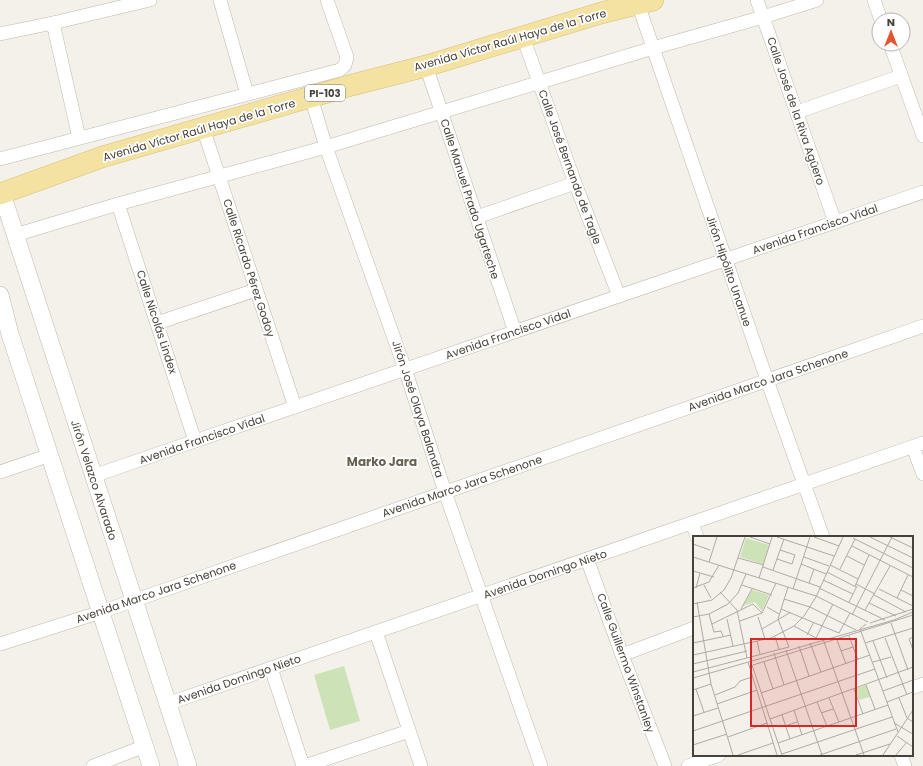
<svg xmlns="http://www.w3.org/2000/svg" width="923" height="766" viewBox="0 0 923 766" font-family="Poppins,sans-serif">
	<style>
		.green { fill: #cde3b7 }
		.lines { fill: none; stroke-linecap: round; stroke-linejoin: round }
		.minor-casing { stroke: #beb9ad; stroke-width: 14 }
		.tertiary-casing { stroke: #beb9ad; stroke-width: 18 }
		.primary-casing { stroke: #d8c073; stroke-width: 22 }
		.minor { stroke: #fff; stroke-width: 13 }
		.tertiary { stroke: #fff; stroke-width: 17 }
		.primary { stroke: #f4e2a2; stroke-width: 21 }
		.labels { text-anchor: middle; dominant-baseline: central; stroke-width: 3.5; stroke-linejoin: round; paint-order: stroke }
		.shield { fill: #fff; stroke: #7e7b74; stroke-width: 1 }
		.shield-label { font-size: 10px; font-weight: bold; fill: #474239 }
		.street-label { font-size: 11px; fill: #474239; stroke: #fff }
		.neighbourhood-label { font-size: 12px; font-weight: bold; fill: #686051; stroke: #fff }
		.inset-road { fill: none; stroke: #aeaba3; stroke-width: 1 }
		.view { fill: #d62828; fill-opacity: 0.15; stroke: #d62828; stroke-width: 2 }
		.inset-edge { fill: none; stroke: #474239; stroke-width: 2 }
	</style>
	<rect width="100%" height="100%" fill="#f3f1ea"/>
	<path class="green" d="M344,666l16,55 -30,9 -16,-55z"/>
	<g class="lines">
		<g class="minor-casing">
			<g id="minor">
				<path d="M220,0l27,94"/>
				<path d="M757,0l78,222"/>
				<path d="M874,0l7,20"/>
				<path d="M638,4l129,376 56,157"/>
				<path d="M53,23l26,115"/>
				<path d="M0,34l53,-11 97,-23"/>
				<path d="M523,37l52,146 44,113"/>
				<path d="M890,44l33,92"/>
				<path d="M426,66l89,266"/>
				<path d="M311,97l15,50 79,222 40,123 96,274"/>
				<path d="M797,112l104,-36"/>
				<path d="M203,128l92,279"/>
				<path d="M0,159l340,-89 5,-5 2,-8 -20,-57"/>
				<path d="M118,204l77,237"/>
				<path d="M477,217l98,-34"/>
				<path d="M15,235l103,-31 208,-57 327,-99 110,-31 54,-17"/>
				<path d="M157,323l99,-33"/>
				<path d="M913,447l10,27"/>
				<path d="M0,472l50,-17"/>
				<path d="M93,476l830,-284"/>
				<path d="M692,523l5,14"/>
				<path d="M587,559l35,96 43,111"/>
				<path d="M376,632l45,134"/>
				<path d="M0,644l101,-32 822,-286"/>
				<path d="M622,655l72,-27"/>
				<path d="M271,668l32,98"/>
				<path d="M912,688l11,-4"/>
				<path d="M167,704l756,-261"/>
				<path d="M901,755l4,11"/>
				<path d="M93,766l52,-20"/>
				<path d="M305,766l104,-35"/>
				<path d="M688,766l31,-11"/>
			</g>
		</g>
		<g class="tertiary-casing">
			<g id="tertiary">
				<path d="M2,194l186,572"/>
				<path d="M0,295l10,39 141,432"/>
			</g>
		</g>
		<g class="primary-casing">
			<path id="primary" d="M0,194l102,-37 250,-72 74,-19 175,-53 52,-13"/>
		</g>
		<use href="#minor" class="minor"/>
		<use href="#tertiary" class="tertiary"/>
		<use href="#primary" class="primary"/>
	</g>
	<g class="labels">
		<rect class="shield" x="305" y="85" width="40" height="16" rx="3"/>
		<g class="shield-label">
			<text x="325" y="93">PI-103</text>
		</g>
		<g class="street-label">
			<text transform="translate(510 40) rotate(-16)">Avenida Víctor Raúl Haya de la Torre</text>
			<text transform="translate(796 111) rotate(71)">Calle José de la Riva Agüero</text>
			<text transform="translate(199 130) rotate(-16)">Avenida Víctor Raúl Haya de la Torre</text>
			<text transform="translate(570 167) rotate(70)">Calle José Bernando de Tagle</text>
			<text transform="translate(470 199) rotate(72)">Calle Manuel Prado Ugarteche</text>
			<text transform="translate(815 229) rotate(-19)">Avenida Francisco Vidal</text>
			<text transform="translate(249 268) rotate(72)">Calle Ricardo Pérez Godoy</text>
			<text transform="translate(729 271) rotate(71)">Jirón Hipólito Unanue</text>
			<text transform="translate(157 322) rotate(72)">Calle Nicolás Lindex</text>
			<text transform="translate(508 334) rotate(-19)">Avenida Francisco Vidal</text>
			<text transform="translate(768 380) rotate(-19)">Avenida Marco Jara Schenone</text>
			<text transform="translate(418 409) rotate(72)">Jirón José Olaya Balandra</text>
			<text transform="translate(202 439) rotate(-19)">Avenida Francisco Vidal</text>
			<text transform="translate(94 480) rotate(72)">Jirón Velazco Alvarado</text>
			<text transform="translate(462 486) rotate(-19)">Avenida Marco Jara Schenone</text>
			<text transform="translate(545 574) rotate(-19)">Avenida Domingo Nieto</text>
			<text transform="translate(156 592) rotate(-19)">Avenida Marco Jara Schenone</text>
			<text transform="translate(626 663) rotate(70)">Calle Guillermo Winstanley</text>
			<text transform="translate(239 679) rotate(-19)">Avenida Domingo Nieto</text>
		</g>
		<g class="neighbourhood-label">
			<text x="382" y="461">Marko Jara</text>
		</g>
	</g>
	<g transform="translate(693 536)">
		<rect width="220" height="220" fill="#f3f1ea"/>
		<path d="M53,2l23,7 -6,19 -23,-7zM59,54l17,5 -7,16 -7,-9 -12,4zM173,149l4,12 -11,3 -4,-11z" fill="#cde3b7"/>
		<path class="inset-road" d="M57,1l20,7M84,1l57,19M121,1l25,9M177,1l43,21M197,1l23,11M160,2l60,30M0,8l17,6M159,10l61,31M154,20l17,9M0,21l123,39 52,26M111,21l25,9M45,22l26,7M84,23l15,5 3,-9 -15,-5M16,26l8,-25M108,28l25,10M137,29l28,14M70,31l57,20M147,33l15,-30M80,34l11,-31M0,35l21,6M134,36l29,15M66,42l13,-41M130,44l30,14M116,47l5,-14M163,48l19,10M11,49l7,13M49,49l30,10M162,50l14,-31M0,52l16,-6 10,-17M3,52l4,-15M126,52l66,32M100,53l17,-52M186,53l34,17M208,54l12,6M27,56l17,18 10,48M181,59l32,17M204,62l11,-23M91,63l26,8 46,23M4,66l14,82 22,71M156,66l8,-16M176,67l27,13M0,68l19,-4 12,-10 7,-12 14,-41M74,71l12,7M48,73l11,-20M88,73l58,24 11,-20M172,74l25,-44M16,78l5,18 7,-1 2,5M159,79l40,-78M0,81l16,-3 19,-10 10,-11 8,-19M65,81l7,22M34,83l6,27M47,85l22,-8 14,-30M177,87l43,-14M198,87l17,47M19,88l41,-20 9,9M173,88l-6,5 38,103M101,90l22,12 17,-34M69,93l29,-17M114,99l7,-13M156,100l9,24M82,101l4,12M220,101l-4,2 4,11M192,102l22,57M130,103l41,116M144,104l9,24M64,105l3,13M180,105l14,37M0,107l38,-8M117,107l11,29M172,107l48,-15M106,110l10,30M93,114l36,105M148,115l12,-4M81,117l10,32M0,119l78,-17 23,-12 10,-10 12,-19 27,-60M55,126l29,93M71,126l9,27M180,126l18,-5M0,128l54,-13M59,129l30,90M60,129l160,-50M0,136l96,-25 -11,-28 10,-32M0,142l201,-58 19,-8M173,149l9,24M3,153l8,23M161,153l9,25M0,154l18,-6M190,155l30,-11M68,157l109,-38M22,159l20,-8 5,-6 12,-4M136,162l10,24M206,162l8,20 6,4M124,166l10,24M194,166l26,-10M24,168l40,-14M101,174l8,25M128,177l12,-4M89,179l8,24M0,180l25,-8M77,183l143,-52M201,187l19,11M92,190l12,-4M0,195l182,-62M204,200l16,11M35,201l39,-14M85,207l110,-38M0,209l34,-11M89,218l110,-37M45,219l35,-12M127,219l76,-26M163,219l34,-11M190,219l30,-45M203,219l10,-12"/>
		<path class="view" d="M58,103h105v87h-105z"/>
		<rect width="220" height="220" class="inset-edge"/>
	</g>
	<g transform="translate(891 32)"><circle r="19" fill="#ffffff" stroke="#b5b3b0"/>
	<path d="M0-3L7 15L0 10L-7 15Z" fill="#e45630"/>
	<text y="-6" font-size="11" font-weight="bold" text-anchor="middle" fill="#474239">N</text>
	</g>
</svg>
